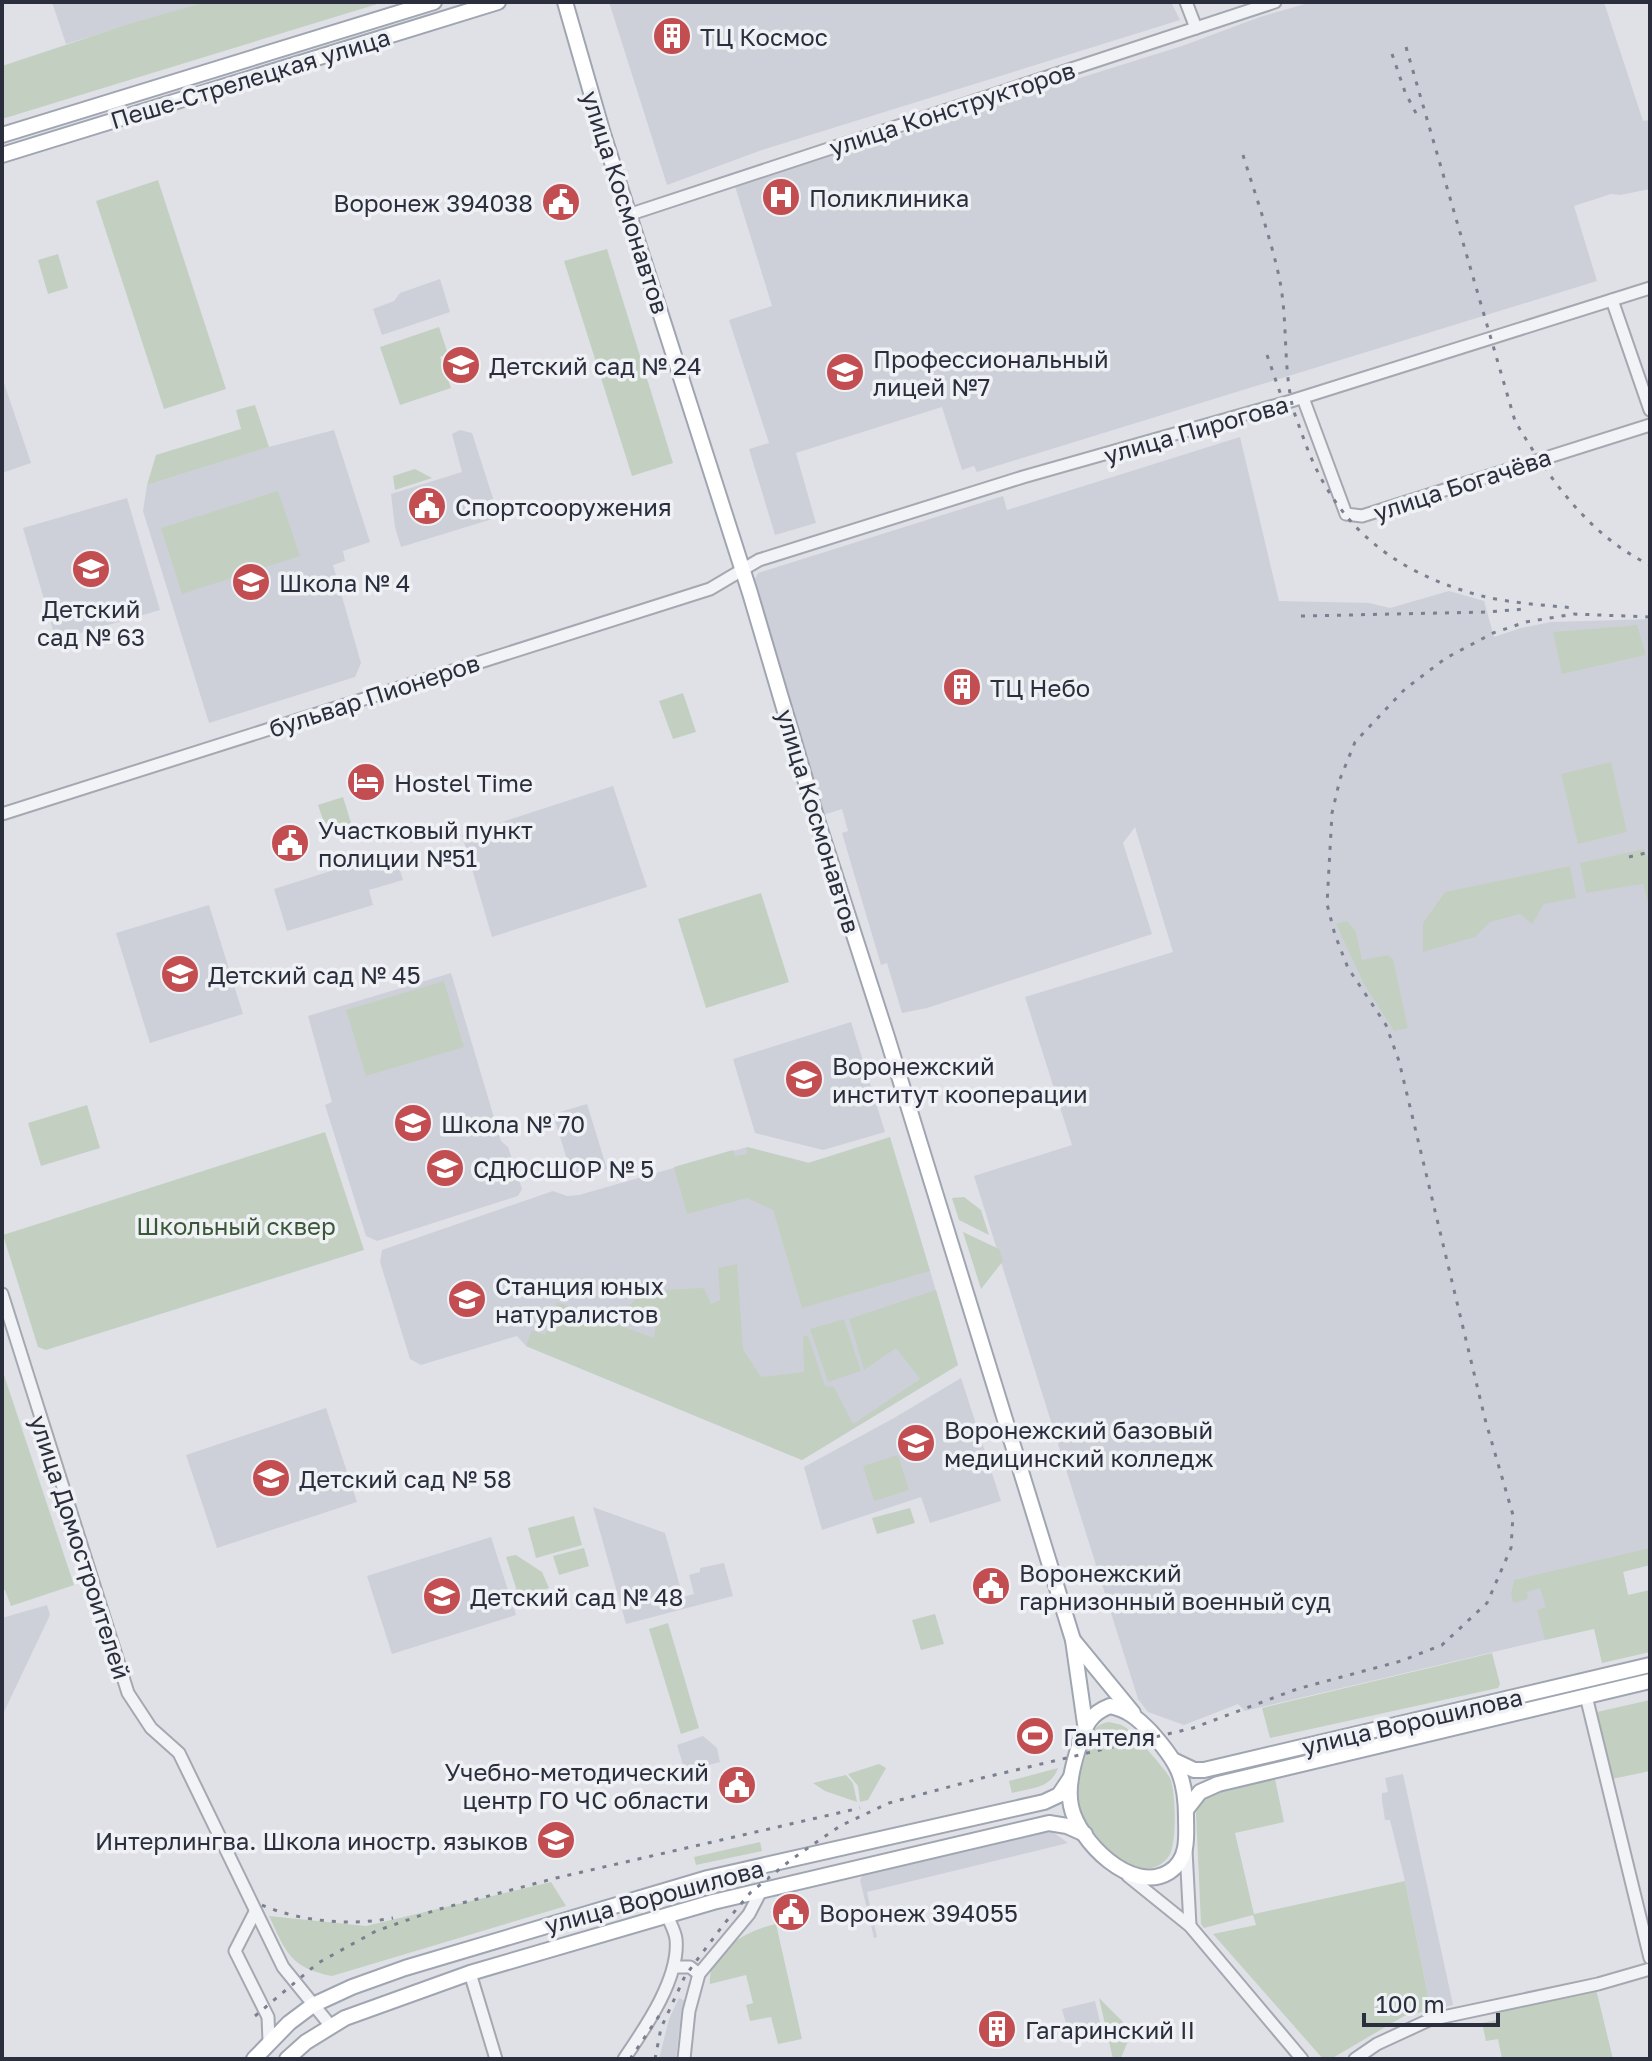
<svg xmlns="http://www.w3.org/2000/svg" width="1652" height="2061" viewBox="0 0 1652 2061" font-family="'Golos Text',sans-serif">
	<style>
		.built { fill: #ced0d9 }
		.green { fill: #c3d0c1 }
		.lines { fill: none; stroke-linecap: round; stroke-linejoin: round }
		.minor-casing { stroke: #a5a8b1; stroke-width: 15 }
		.major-casing { stroke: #a0a5b2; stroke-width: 18 }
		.minor { stroke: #f2f3f6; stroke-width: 11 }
		.major { stroke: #fff; stroke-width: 14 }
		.rail { stroke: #7a808f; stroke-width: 3; stroke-dasharray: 4 8; stroke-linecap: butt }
		.labels { text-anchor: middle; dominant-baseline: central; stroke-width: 7; stroke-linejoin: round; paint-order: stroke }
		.poi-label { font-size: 24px; fill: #2a2e3d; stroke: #eff1f5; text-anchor: start }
		.street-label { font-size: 24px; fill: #2a2e3d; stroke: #eff1f5 }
		.park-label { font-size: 24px; fill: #3a5838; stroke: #eff1f5 }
	</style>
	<rect width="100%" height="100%" fill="#dfe1e7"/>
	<g class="built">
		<path d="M52,2h153l-139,42z"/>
		<path d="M609,2h562l9,18 -418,130 -95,35z"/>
		<path d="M1312,2h292l39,119 7,-1v69l-30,6 -9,-1 -37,12 23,75 -620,191 -3,-6 -12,4 -20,-63 -146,46 20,70 -41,12 -26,-86 20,-6 -40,-123 43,-14 -37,-120 447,-140 78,-29z"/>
		<path d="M440,279l10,33 -68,23 -9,-26 21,-8 6,-8z"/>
		<path d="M2,377l29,86 -29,10z"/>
		<path d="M334,430l36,112 -27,9 2,10 -12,4 28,98 -6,14 -146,46 -66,-212 4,-26 118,-37z"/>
		<path d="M460,430l12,3 27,84 -98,30 -6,-20 -4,-33 71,-22 -10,-38z"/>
		<path d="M1240,437l39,164 90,2 21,5 59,-17 35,10 10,36 27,-9 30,-6 99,-3v946l-27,6 5,24 -34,33 -349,83 -7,-7 -54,21 -36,-13 -10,-13 -164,-523 98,-31 -47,-148 148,-45 -38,-125 -12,16 29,91 -225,74 -25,5 -15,-50 -6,2 -39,-132 6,-2 -6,-22 -19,6 -71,-231 6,-11 245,-77 4,14z"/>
		<path d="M127,498l33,112 -104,30 -33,-112z"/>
		<path d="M613,786l34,101 -155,50 -30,-102z"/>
		<path d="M394,851l9,29 -34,10 4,15 -86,26 -13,-42z"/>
		<path d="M209,905l34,109 -93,29 -34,-110z"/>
		<path d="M451,973l50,168 7,6 14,42 -4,7 -141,45 -11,-5 -41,-131 7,-3 -24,-86z"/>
		<path d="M851,1022l34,110 -62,18 -68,-17 -22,-74z"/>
		<path d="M587,1104l20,65 -34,10 -20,-65z"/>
		<path d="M747,1147l158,40 53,178 -156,95 -276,-114 -9,-10 -96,29 -11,-6 -30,-97 2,-12 171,-59 14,5 12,-1z"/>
		<path d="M961,1378l40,123 -71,22 -9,-26 -99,33 -18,-63 90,-49z"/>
		<path d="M326,1408l31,94 -140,46 -31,-93z"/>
		<path d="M593,1507l72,26 18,64 11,-3 -5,-19 11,-3v-4l24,-5 9,33 -107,28z"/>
		<path d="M491,1537l25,78 -124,39 -25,-78z"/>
		<path d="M47,1605l3,10 -48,101v-98z"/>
		<path d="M703,1736l14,12 3,14 -35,9 -8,-26z"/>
		<path d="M1403,1774l50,231 -22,5 -26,-129 -15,-61h-5l-3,-20v-7l6,-1 -3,-14z"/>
		<path d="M1050,1830l18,13 -201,49 10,45 -3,1 -14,-58 3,-5z"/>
		<path d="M679,1998l9,4 -9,28 -3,29h-17l10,-40z"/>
		<path d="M1095,2001l8,33 -32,8 -9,-33z"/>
	</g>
	<g class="green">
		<path d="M205,2h179l-382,117v-53l127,-42z"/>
		<path d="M158,180l68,209 -62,20 -68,-208z"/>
		<path d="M607,249l66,214 -41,13 -68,-215z"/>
		<path d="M58,254l10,34 -20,6 -10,-34z"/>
		<path d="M439,327l9,27 -8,3 11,31 -51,17 -20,-58z"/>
		<path d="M255,405l14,42 -122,38 9,-30 85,-26 -5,-19z"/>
		<path d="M415,469l17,9 -37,12 -2,-14z"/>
		<path d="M278,491l22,65 -118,38 -21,-66z"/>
		<path d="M1637,625l9,30 -84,19 -9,-42z"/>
		<path d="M683,693l13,39 -23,7 -14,-38z"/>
		<path d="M1611,762l16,70 -49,12 -17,-70z"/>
		<path d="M343,797l9,29 -24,8 -10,-29z"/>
		<path d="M1644,849l6,13v48l-7,-26 -57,9 -6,-30z"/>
		<path d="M1570,866l6,32 -32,6 -12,20 -12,-10 -30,8 -15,15 -52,15v-29l22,-31z"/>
		<path d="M761,893l28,89 -83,26 -28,-89z"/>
		<path d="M1347,921l9,11 6,28 25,-5 6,4 15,69 -14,3 -30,-47 -28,-60z"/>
		<path d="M444,981l20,66 -98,29 -20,-66z"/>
		<path d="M87,1105l13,43 -59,18 -13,-43z"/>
		<path d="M325,1132l39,118 -318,100 -8,-3 -35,-112z"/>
		<path d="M890,1137l40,134 -128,37 -29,-98 -26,-12 -60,16 -13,-47 59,-17 2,6 12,-2v-7l61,16z"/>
		<path d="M964,1197l17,13 8,25 -30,-15 -7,-22z"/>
		<path d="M963,1232l36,17 4,12 -22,28z"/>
		<path d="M737,1264l6,85 18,28 43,-5 -1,-36h5l17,50 9,1 19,37 67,-45 -24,-31 -32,22 -15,-51 87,-29 22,75 -156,95 -276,-114 6,-16 13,5 12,-33 97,36 2,-15 -15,-14 -11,8 -4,-9 18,-17 60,-3 7,16 9,-4 -2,-32z"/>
		<path d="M844,1319l17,52 -33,11 -18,-53z"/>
		<path d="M2,1369l72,216 -63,21 -6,-16h-3z"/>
		<path d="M898,1455l11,35 -35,11 -11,-35z"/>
		<path d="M910,1508l5,15 -38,11 -5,-16z"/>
		<path d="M574,1516l8,29 -46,13 -8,-30z"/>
		<path d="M584,1548l5,18 -30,9 -6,-19z"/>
		<path d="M1650,1548v17l-27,7 5,23 22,-5v62l-48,11 -8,-34 -49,11 -8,-30 9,-3 -6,-19 -13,4 1,7 -15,4 -2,-9 3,-14z"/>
		<path d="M516,1555l26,17 7,16 -30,9 -13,-40z"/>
		<path d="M935,1614l9,30 -23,6 -9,-30z"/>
		<path d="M668,1623l31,105 -18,6 -32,-105z"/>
		<path d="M1492,1653l8,31 -2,4 -228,50 -8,-30z"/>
		<path d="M1650,1700v71l-38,8 -15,-67z"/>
		<path d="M1108,1722c6,1 12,2 17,5 7,4 42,44 45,51 6,13 7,67 -1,78 -30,41 -91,-27 -92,-60 -1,-13 6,-29 9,-42 3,-15 4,-28 22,-32z"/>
		<path d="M879,1764l7,4 -18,32 -8,2 -2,-16 -10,-12z"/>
		<path d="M1058,1768c-7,21 -28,20 -46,25l-3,-12z"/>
		<path d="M846,1775l7,8 4,19 -32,-11 -12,-8z"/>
		<path d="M1275,1779l9,43 -49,11 19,81 151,-33 26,129 -27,6 -73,43h-8l-110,-125 43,-9 -3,-10 -49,13 -3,-4 -5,-111 5,-12 8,-7z"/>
		<path d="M760,1842l2,9 -66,14 -2,-8z"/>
		<path d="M551,1882l15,24 -234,70c-42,-8 -46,-24 -63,-60l97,10z"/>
		<path d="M776,1924l26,115 -24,5 -7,-27 -21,4 -4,-16 7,-2 -7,-28 -36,9c-3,-33 39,-54 66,-60z"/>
		<path d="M1596,1989l17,70h-111l-4,-20 -12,2 -4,-18 15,-3 -1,-10z"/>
		<path d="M1099,1998l33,33 -11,27 -8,1z"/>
	</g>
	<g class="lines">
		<g class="minor-casing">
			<g id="minor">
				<path d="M1186,2l10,26"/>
				<path d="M628,215l647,-213"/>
				<path d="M1612,300l38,110"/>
				<path d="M1303,398l43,116 16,2 288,-91"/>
				<path d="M2,814l708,-225 49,-29 54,-17 210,-66 268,-76 359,-113"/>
				<path d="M2,1294l126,399 23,35 28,25 104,214 47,58"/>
				<path d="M1586,1696l64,262"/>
				<path d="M1186,1850l4,76"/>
				<path d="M1128,1876l62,50 112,133"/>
				<path d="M255,1912l-20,39 33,66 1,24"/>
				<path d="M674,1967h16l9,7"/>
				<path d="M470,1973l26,86"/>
				<path d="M624,2059c21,-31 56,-81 52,-120 -1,-8 -6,-16 -9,-24"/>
				<path d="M684,2059l5,-48 10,-37 50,-60 13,-25"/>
				<path d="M1355,2059l22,-15 52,-24 169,-36 52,-15"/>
			</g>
		</g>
		<g class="major-casing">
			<g id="major">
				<path d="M565,2l38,132 147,459 68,230 69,214 186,603 12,84"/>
				<path d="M2,135l432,-133"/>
				<path d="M2,155l496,-153"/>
				<path d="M1073,1640l60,73"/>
				<path d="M1110,1706c18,4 27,12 40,25 27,30 36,46 36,86 0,10 1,21 -1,31 -2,10 -8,19 -16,24 -37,23 -91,-31 -98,-66 -4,-19 2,-41 8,-60 6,-20 10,-32 31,-40z"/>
				<path d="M1175,1761l19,9h10l446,-105"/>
				<path d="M1186,1810l14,-18 18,-8 432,-103"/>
				<path d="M254,2059l35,-36 24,-18 39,-18 53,-19 303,-90 336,-76 15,-7 12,-18"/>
				<path d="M287,2059l19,-17 39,-24 125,-45 243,-71 336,-79 18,3 18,8"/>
			</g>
		</g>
		<use href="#minor" class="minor"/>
		<use href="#major" class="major"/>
		<g class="rail">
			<path d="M1406,47l109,374c33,56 74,115 135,144"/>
			<path d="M1392,54l13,38 14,27"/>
			<path d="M1243,155c12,39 26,78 35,117 10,42 5,86 13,127 2,12 7,24 11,35 30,88 86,136 176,161 30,8 65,10 97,13"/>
			<path d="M1267,355l17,49"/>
			<path d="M1301,616l186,-4 38,-3"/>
			<path d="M1629,857l21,-5"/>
			<path d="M262,1905c39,17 90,21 131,13"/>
			<path d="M255,2016l63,-53 58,-32 60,-21 120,-32 304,-70"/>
			<path d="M630,2059l31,-46"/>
			<path d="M655,2059l6,-31 24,-52 39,-52 27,-32 41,-33 48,-33 49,-23 93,-25 211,-50 104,-39 104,-28 41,-16 45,-42 24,-55 2,-33 -28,-96 -86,-358 -13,-36 -38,-57 -13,-33 -8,-31 5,-91 8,-34 15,-37 50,-53 41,-31 47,-25 33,-11 48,-8 76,3"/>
		</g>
	</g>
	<defs>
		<g id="building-disc" transform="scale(2)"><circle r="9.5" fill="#c24e52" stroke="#eff1f5"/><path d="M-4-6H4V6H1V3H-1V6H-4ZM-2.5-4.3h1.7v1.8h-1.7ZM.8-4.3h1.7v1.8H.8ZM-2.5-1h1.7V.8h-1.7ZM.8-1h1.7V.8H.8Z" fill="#fff"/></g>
		<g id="hospital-disc" transform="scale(2)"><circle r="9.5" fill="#c24e52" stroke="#eff1f5"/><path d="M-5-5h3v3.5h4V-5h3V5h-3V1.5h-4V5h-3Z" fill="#fff"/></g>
		<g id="civic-disc" transform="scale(2)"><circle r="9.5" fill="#c24e52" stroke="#eff1f5"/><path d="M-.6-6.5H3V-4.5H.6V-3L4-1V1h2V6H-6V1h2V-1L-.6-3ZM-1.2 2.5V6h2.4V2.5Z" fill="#fff"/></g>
		<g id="school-disc" transform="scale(2)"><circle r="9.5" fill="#c24e52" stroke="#eff1f5"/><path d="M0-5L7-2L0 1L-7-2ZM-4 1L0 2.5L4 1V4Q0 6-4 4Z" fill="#fff"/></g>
		<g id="university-disc" transform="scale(2)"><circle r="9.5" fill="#c24e52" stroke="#eff1f5"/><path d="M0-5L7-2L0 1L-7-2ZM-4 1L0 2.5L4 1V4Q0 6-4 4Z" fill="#fff"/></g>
		<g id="hotel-disc" transform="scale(2)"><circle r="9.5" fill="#c24e52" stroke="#eff1f5"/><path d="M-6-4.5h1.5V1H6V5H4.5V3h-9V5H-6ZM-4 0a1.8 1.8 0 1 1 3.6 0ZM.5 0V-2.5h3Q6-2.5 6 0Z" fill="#fff"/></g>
		<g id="stadium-disc" transform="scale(2)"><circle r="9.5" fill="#c24e52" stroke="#eff1f5"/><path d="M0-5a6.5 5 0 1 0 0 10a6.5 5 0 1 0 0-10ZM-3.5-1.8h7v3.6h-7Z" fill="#fff"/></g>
	</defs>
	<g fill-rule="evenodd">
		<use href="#building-disc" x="672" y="36"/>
		<use href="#hospital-disc" x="781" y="197"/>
		<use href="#civic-disc" x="561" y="202"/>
		<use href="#school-disc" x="461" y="365"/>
		<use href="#university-disc" x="845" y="372"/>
		<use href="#civic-disc" x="427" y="506"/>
		<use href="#school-disc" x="91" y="569"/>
		<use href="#school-disc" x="251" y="582"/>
		<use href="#building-disc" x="962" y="687"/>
		<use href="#hotel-disc" x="366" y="782"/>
		<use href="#civic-disc" x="290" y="843"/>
		<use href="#school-disc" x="180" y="974"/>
		<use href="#university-disc" x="804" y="1079"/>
		<use href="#school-disc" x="413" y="1123"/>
		<use href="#school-disc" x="445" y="1168"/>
		<use href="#school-disc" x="467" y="1299"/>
		<use href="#university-disc" x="916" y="1443"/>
		<use href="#school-disc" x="271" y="1478"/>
		<use href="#civic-disc" x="991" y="1586"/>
		<use href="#school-disc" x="442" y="1596"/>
		<use href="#stadium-disc" x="1035" y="1736"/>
		<use href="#civic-disc" x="737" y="1785"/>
		<use href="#school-disc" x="556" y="1840"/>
		<use href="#civic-disc" x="791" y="1912"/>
		<use href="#building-disc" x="997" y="2029"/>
	</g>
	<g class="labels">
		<g class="poi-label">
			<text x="700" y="36">ТЦ Космос</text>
			<text x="809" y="197">Поликлиника</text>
			<text x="533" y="202" text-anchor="end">Воронеж 394038</text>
			<text x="873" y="358">Профессиональный<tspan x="873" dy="28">лицей №7</tspan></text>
			<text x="489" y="365">Детский сад № 24</text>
			<text x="455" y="506">Спортсооружения</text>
			<text x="279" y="582">Школа № 4</text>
			<text x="91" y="608" text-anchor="middle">Детский<tspan x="91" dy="28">сад № 63</tspan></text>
			<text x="990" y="687">ТЦ Небо</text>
			<text x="394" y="782">Hostel Time</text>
			<text x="318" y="829">Участковый пункт<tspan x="318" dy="28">полиции №51</tspan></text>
			<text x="208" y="974">Детский сад № 45</text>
			<text x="832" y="1065">Воронежский<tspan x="832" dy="28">институт кооперации</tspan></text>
			<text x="441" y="1123">Школа № 70</text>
			<text x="473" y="1168">СДЮСШОР № 5</text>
			<text x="495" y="1285">Станция юных<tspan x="495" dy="28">натуралистов</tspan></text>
			<text x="944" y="1429">Воронежский базовый<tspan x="944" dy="28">медицинский колледж</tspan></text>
			<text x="299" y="1478">Детский сад № 58</text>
			<text x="1019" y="1572">Воронежский<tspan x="1019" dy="28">гарнизонный военный суд</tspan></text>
			<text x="470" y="1596">Детский сад № 48</text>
			<text x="1063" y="1736">Гантеля</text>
			<text x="709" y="1771" text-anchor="end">Учебно-методический<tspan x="709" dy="28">центр ГО ЧС области</tspan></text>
			<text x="528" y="1840" text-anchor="end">Интерлингва. Школа иностр. языков</text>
			<text x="819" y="1912">Воронеж 394055</text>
			<text x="1025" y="2029">Гагаринский II</text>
		</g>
		<g class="street-label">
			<text transform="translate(250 78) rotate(-17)">Пеше-Стрелецкая улица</text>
			<text transform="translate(952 108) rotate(-18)">улица Конструкторов</text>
			<text transform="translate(626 202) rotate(72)">улица Космонавтов</text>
			<text transform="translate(1196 429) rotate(-16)">улица Пирогова</text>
			<text transform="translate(1462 484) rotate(-18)">улица Богачёва</text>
			<text transform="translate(374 695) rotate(-18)">бульвар Пионеров</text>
			<text transform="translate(819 821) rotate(73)">улица Космонавтов</text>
			<text transform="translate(81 1547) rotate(72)">улица Домостроителей</text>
			<text transform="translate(1412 1721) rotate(-13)">улица Ворошилова</text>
			<text transform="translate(654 1896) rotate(-15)">улица Ворошилова</text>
		</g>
		<g class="park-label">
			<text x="236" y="1225">Школьный сквер</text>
		</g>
	</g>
	<rect width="1652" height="2061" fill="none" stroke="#2a2e3d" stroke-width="8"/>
	<path d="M1364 2013v12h134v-12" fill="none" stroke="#2a2e3d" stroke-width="4"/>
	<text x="1376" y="2013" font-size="24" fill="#2a2e3d" stroke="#eff1f5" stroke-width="6" paint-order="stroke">100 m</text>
</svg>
